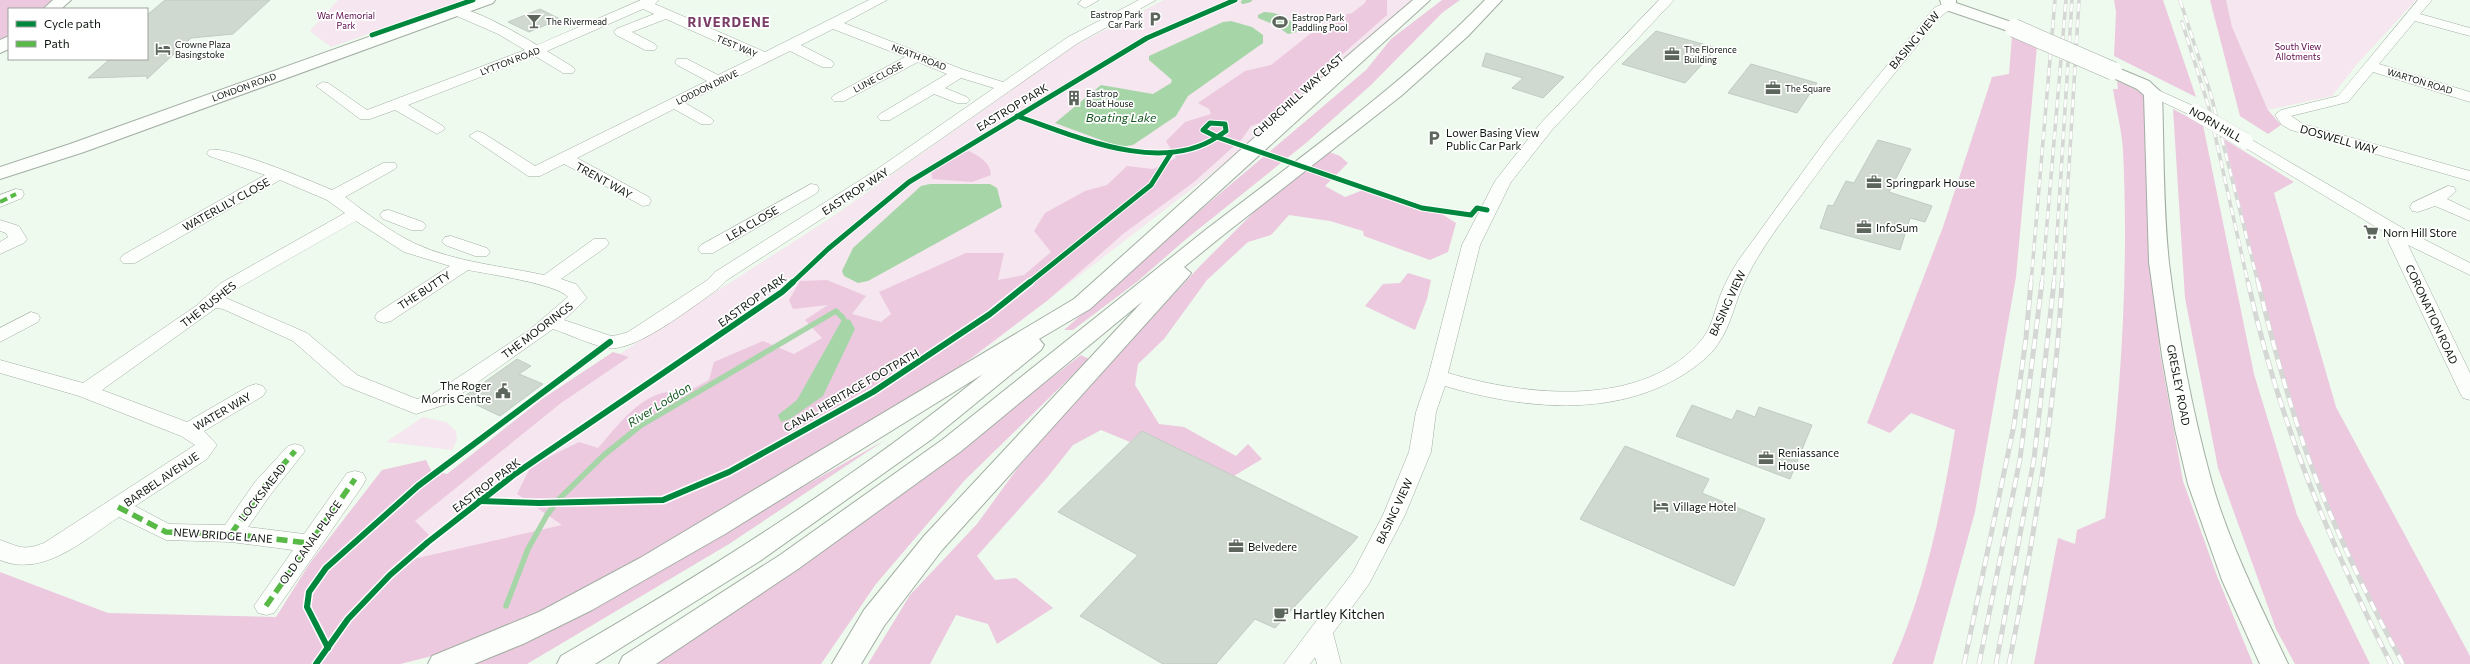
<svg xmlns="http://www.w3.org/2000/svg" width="2470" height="664" viewBox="0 0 2470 664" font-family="Commissioner,sans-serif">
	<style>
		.green { fill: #f6e6ef }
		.forest { fill: #ecc9df }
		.water { fill: #a6d6a8 }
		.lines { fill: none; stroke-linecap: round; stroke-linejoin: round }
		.stream-far1 { stroke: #a6d6a8; stroke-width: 4 }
		.stream { stroke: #a6d6a8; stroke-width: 5.5 }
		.building { fill: #cfd9cf; stroke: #c0cbc1 }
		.street-casing { stroke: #a3aea3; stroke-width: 1 }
		.secondary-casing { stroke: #a3aea3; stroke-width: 2 }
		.primary-casing { stroke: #a3aea3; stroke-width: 2 }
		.highway-casing { stroke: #a3aea3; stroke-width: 2 }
		.street { fill: #fcfefc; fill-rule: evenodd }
		.secondary { fill: #fcfefc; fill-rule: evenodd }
		.primary { fill: #fcfefc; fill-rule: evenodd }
		.highway { fill: #fcfefc; fill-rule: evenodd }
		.rail-far1-casing { stroke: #d4d7d4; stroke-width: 3.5 }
		.rail-casing { stroke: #d4d7d4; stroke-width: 5 }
		.rail-far1 { stroke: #fff; stroke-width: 2.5; stroke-dasharray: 8; stroke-linecap: butt }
		.rail { stroke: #fff; stroke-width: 3.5; stroke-dasharray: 10; stroke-linecap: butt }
		.street-bridge-casing { stroke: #a3aea3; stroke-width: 16; stroke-linecap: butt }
		.secondary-bridge-casing { stroke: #a3aea3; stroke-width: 19; stroke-linecap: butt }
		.street-bridge { stroke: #fcfefc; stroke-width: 16 }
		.secondary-bridge { stroke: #fcfefc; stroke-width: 18 }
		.quiet-far1 { stroke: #58b947; stroke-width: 4; stroke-dasharray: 8 4; stroke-linecap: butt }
		.quiet { stroke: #58b947; stroke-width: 5.5; stroke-dasharray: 11 5.5; stroke-linecap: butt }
		.cycleway-far1-casing { stroke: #fff; stroke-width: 7 }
		.cycleway-casing { stroke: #fff; stroke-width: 9 }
		.cycleway-far1 { stroke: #00873e; stroke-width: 5 }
		.cycleway { stroke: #00873e; stroke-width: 6 }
		.labels { text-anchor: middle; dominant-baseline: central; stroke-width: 3.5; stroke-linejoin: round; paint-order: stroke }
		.far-poi-label { font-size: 9px; fill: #0d160e; stroke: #fff; text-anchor: start }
		.far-park-label { font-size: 9px; fill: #5b0349; stroke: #fff }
		.far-street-label { font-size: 9px; fill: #0d160e; stroke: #fff }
		.street-label { font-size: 11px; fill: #0d160e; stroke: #fff }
		.poi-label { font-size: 11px; fill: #0d160e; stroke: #fff; text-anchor: start }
		.water-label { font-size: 12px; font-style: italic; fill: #155720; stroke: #fff }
		.far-district-label { font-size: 13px; font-weight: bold; letter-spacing: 1px; fill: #793d67; stroke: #fff }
		.near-poi-label { font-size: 13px; fill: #0d160e; stroke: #fff; text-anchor: start }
	</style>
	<rect width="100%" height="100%" fill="#eefaee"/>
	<g class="green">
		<path d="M338,0h128l-135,47 -21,-16z"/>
		<path d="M1164,0h248l-170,150 -273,211 -219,135 -234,130 -88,31 -28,7 -77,-88 200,-160 309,-199 242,-171z"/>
		<path d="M2226,0h190l-58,63 -26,33 -64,14 -36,-83z"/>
		<path d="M423,417l23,5 10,9 1,10 -5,9 -66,-8z"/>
	</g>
	<g class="forest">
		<path d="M0,0h53l-12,9h-32v25l-9,7z"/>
		<path d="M1366,0h21v15l-119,105 -17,6 -9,13 -48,43 -71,52 -75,66 -89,67 -317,194 -126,65 -88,31 -28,7h-400v-92l108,41 168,4 34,-54 72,-93 44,-10 5,10 16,4 95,-75 71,-47 16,5 -68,46 -146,118 14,14 -29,27 162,-37 -45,-31 14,-28 48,-24 19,6c22,-25 50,-65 87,-55l24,-13 5,-18 49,-21 31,13 28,-16 -17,-18 23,-15 -35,4 -4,-9 11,-19 27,-1 39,16 -14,18 29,8 10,-8 -12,-22 87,-39h38l-6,27 26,-5 27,-23 -17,-21 11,-18 40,-22 22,-6 20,-19 26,3 23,-11 -10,-17 19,-19 26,-8 -2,-5 -11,-6 47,-32 26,-6 39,-31 18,-8 2,-8 22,-5 13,-10z"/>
		<path d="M1442,0h18l-18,13 -71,72 -65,58 -121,97 -47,41 -65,49h-9l121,-107 181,-153 25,-31z"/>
		<path d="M2114,0h49l33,97 -82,-41 2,-44z"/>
		<path d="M2210,0h16l6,27 36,83 13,15 -13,9 -28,-18z"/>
		<path d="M2012,36l25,10 -21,231 -41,235 -42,152h-41c33,-73 50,-155 63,-234l-44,-17 -21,20 -23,-10 76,-196 49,-150 17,-3z"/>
		<path d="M2117,81l28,13 3,106 12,153 23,128 34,95 36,88h-219l24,-126 17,6 2,-14 28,-12c16,-117 24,-249 18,-367 -1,-20 -7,-42 -10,-62h5z"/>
		<path d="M2173,109l30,16 51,249 43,141 73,149h-75l-19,-35 -58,-161 -33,-170z"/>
		<path d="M2224,139l70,43 -20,11 62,214 134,249v8h-67l-50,-99 -52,-129 -26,-89z"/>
		<path d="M969,151c11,6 21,11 22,24l-19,7 -40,-3 -1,-9 28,-16z"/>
		<path d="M1327,151l13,5 8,7 -23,23 20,11 18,-7 79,24 14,9 -8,29 -18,8 -66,-24 -1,-5 -33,-10 -41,-6 -18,20 -23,7 -41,38 -43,59 -26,25 -3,21 24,39 25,3 52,29 12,-12 14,15 -28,17 -92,-45 -12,11 -29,-12 -28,15 -27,34 -69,77 18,24 21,-2 37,30 -56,36 -9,-20 -32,-9 -26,49h-62l42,-69 67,-71 58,-80 165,-178 60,-60 57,-44z"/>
		<path d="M1408,273l23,7 -4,19 -12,31 -50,-24 18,-22 17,-1z"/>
		<path d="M1081,355l8,4 -125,122 -88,103 -55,80h-170l51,-31 175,-120z"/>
		<path d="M885,440l-156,104 -202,120h-57l65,-25z"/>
	</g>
	<g class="water">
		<path d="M1264,12c12,0 31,6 33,20l-9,2 -13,-9 -17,-7v-3z"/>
		<path d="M1231,21l21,6 11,8v8l-75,53 -12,20 -43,29 -13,2 -65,-24 46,-38 52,9 18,-11 1,-3 -23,-20v-4l74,-34z"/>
		<path d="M930,184h60l7,4 5,19 -134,74 -10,2 -14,-7 -2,-5 11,-23 68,-62z"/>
		<path d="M843,318l7,2 5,9 -32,67 -33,23 -9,3 -3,-7 19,-15z"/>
	</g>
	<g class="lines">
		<path class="stream-far1" d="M1243,2l7,-2"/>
		<path class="stream" d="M506,606l22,-57 19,-34 12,-16 45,-44 36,-29 196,-115 7,7"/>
	</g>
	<g class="building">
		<path d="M165,0h105l-37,34 -42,4 -44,41v-3l-59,2 22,-19h37v-44z"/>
		<path d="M540,9l20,10 -31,13 -21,-10z"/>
		<path d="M1656,31l61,17 -32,35 -63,-19z"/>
		<path d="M1486,53l53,16 25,8 -21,21 -31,-10 11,-10 -41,-12z"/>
		<path d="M1751,64l66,19 -20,30 -69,-20z"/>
		<path d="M1878,140l33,9 -22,43 43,14 -7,16 -15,-4 -10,32 -80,-22 8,-23 5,1 13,-25 8,2z"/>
		<path d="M517,359l14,7 -12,8 24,10 -43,32 -38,-18z"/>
		<path d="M1692,405l40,15 5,-10 18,7 4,-10 53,18 -22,54 -114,-43z"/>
		<path d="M1142,431l216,106 -83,91 -20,-9 -39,45h-53l-83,-48 58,-61 -80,-43z"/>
		<path d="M1625,446l84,33 -7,14 63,26 -31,67 -154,-67z"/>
	</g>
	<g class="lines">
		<g class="street-casing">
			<g id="street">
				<path d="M641,0h18l-4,4 110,48 104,-52h18l-43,23 120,47 39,12 65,-45 71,-37h17l-78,43 -193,135 -158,102 -9,9c-23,16 -82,63 -109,59 -19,-3 -38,-13 -56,-19l-106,75 -31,10 -73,-29 -50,-44 -70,-32 -7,-1 -114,82 85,32 62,-36 7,-2 7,2 3,5 -3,5 -59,35 13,14 -10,14 -72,47 34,18 56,1 30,-43 33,-36 7,-2 7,2 3,5 -34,43 -23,33 56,7 43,-61 8,-2 8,2 3,6 -3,6 -89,128 -8,2 -8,-2 -4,-7 39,-56 -62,-8 -65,-2 -47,-23c-35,23 -76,61 -119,43v-20c20,7 23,11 44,3l151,-98 -14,-9 -102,-40 -79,-23v-13l83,23 113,-77 25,-23 124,-70 -18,-13 -47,-20 -145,83h-12l-3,-4 3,-4 142,-80 -56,-19 -2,-3 2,-3c17,-5 102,31 123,40l51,-27h12l2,3 -2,3 -50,28c22,16 45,35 71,47 39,18 86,22 128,31l50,-36h12l3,4 -3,4 -45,32 15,5 11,14 -23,22 47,16 7,-1 10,-3 78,-51 9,-9 158,-100 121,-84 -33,-10 -16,10 22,9 3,3 -3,3h-10l-23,-9 -44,26h-10l-3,-3 3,-3 67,-40 -29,-12 -74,39h-10l-3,-3 3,-3 71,-38 -72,-28 -32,16 31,16 2,3 -2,3h-10l-32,-16 -105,52 26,15 3,3 -3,3h-10l-27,-15 -97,49 72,39 2,4 -2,4 -6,1 -79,-42 -24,12h-12l-59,-40 8,-5 6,2 52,33 172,-85 -30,-16 -2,-3 2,-3h10l31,16 35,-17 -87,-39 -34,13 23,12 2,3 -2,3h-10l-29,-15 -2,-3 2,-3 38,-15 -11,-5 -96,42 26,16 2,3 -2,3h-10l-28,-17 -127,49 35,21 2,3 -8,5 -42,-24 -25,9h-10l-44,-33 7,-4 5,1 39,27 158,-60 -27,-16 -46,-20 -2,-3 2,-3c16,-4 70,28 85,37zM356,221l48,31 46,14 -73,47 -2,4 2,4 7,2 7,-2 77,-51c20,4 89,14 100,27l-40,34 -95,63 -16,5 -60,-24 -50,-42 -81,-35 7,-7z"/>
				<path d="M1082,0h17l-14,8 -7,-4z"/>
				<path d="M1659,0h15l-122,130 -41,52 -31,63 -32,128c78,23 197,37 255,-35 9,-12 12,-28 17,-42 5,-13 11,-24 18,-35l90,-124 107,-130 14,-5 7,4c-3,4 -8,4 -12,8 -10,8 -19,22 -27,32 -40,48 -78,97 -114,147 -20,27 -42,55 -57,86 -11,21 -14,45 -28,65 -8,12 -20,21 -32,29 -71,46 -164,36 -241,13l-9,26 -5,40 -26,63 -36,69 -36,49 8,31h-24l-2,-7 -5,7h-26l69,-92 30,-57 26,-63 7,-40 12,-35 34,-132 33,-64 45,-57z"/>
				<path d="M2418,0h14l-12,14 50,14v8l-55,-15 -36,43 91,28v10l-97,-30 -25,30 -57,14 12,8 167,47v10l-179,-51 -9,-5 -7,-10 6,-5 57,-14z"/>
				<path d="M2151,87l49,22 3,3 -3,3h-10l-44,-21 -2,-3z"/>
				<path d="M2245,136l161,94 64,33v12l-62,-30 62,128v27l-7,-2 -3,-5 -72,-152 3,-5 -152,-92 -2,-3 2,-3z"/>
				<path d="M811,184l6,1 2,4 -2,4 -104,60h-12l-3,-4 3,-4z"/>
				<path d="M2448,186l6,1 2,4 -9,8 23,11v11l-35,-15 -17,6 -6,-1 -2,-4 2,-4z"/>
				<path d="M16,189l6,1 2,4 -2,4 -22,9v-12z"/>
				<path d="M389,210l34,12 3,4 -3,4h-12l-28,-11 -3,-4 3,-4z"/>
				<path d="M0,220l19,6 8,13 -3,4 -24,11v-12l8,-5 -2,-4 -6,-2z"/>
				<path d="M451,236l36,12 3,4 -3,4h-12l-30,-11 -3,-4 3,-4z"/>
				<path d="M31,312l7,2 2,4 -2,4 -38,20v-14z"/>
			</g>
		</g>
		<g class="secondary-casing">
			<g id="secondary">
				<path d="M53,0h18l-10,9h-18z"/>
				<path d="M472,0h23l-2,3 -409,149 -84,27v-12l70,-23z"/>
				<path d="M1940,0h16v3l64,22 2,3 -8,5 -71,-24z"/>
				<path d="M9,36v13l-9,4v-13z"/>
				<path d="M2113,66l36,15 13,12c2,56 1,114 7,170 9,73 23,148 43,220 17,60 49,124 76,181h-28l-38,-84 -34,-96 -13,-55 -13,-73 -13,-94 -5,-167 -7,-6 -30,-14 -2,-4 2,-4z"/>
			</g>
		</g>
		<g class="primary-casing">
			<g id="primary">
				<path d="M1413,0h17l-340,309 -8,2 -8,-2 -3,-5 3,-5 238,-213z"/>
				<path d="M1485,0h17l-34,36 -67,60 -179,140 -7,2 -7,-2 -3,-4 3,-4c95,-73 193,-142 277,-228z"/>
			</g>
		</g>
		<g class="highway-casing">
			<g id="highway">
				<path d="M1215,226l7,2 3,4 -3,4 -38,31 7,6 -3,4 -246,273 -58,76 -23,38h-29l32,-54 60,-74 219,-235 -183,151 -162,117 -142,95h-37l4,-8 157,-101 162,-115 266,-212z"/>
				<path d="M1082,297l8,2 3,5 -3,5 -51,30 5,6 -3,5 -109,89 -172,122 -165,103h-38l4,-8c147,-85 290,-175 422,-282l-258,160 -133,76 -69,34 -49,20h-46l4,-8 107,-44 101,-54 434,-259z"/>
			</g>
		</g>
		<use href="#street" class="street"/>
		<use href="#secondary" class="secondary"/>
		<use href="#primary" class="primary"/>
		<use href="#highway" class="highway"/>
		<g class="rail-far1-casing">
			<g id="rail-far1">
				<path d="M2180,0l31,95 47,188"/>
				<path d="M2182,22l27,86 39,175"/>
				<path d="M2031,283l24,-283"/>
				<path d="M2042,283l24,-283"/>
				<path d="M2054,283l18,-283"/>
				<path d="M2062,283l17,-283"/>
			</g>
		</g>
		<g class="rail-casing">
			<g id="rail">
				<path d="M2248,282c30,136 80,258 143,382"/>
				<path d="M2258,282c14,59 30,118 50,175 26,72 59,140 95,207"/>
				<path d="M1964,664l50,-239 12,-87 5,-56"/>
				<path d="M1979,664l41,-205 22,-177"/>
				<path d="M1996,664l38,-205 20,-177"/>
				<path d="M2009,664c25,-126 46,-253 53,-382"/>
			</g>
		</g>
		<use href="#rail-far1" class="rail-far1"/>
		<use href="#rail" class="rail"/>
		<g class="street-bridge-casing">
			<path id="street-bridge" d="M2195,112l50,29"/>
		</g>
		<g class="secondary-bridge-casing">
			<path id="secondary-bridge" d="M2014,28l99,43"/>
		</g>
		<use href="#street-bridge" class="street-bridge"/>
		<use href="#secondary-bridge" class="secondary-bridge"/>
		<path class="quiet-far1" d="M0,202l16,-8"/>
		<g class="quiet">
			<path d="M118,507l48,25 65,2 78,9"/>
			<path d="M231,534l32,-46 32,-37"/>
			<path d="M266,606l89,-127"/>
		</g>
		<g class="cycleway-far1-casing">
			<g id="cycleway-far1">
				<path d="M372,35l101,-35"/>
				<path d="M1017,116c58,20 143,59 200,21"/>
				<path d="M1210,123l15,1 1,7 -9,6 -14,-7z"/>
				<path d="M1217,137l205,71 49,7 6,-7 10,2"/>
				<path d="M792,283l36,-34 81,-67 238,-144 88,-38"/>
				<path d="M1029,283l122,-98 20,-32"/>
			</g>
		</g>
		<g class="cycleway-casing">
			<g id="cycleway">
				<path d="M479,501l60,2 124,-3 66,-28 144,-80 117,-78 40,-32"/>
				<path d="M328,648l-21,-41 2,-15 17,-24 92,-82 192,-144"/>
				<path d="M316,664l32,-45 42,-44 38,-33 87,-68 267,-182 11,-10"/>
			</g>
		</g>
		<use href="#cycleway-far1" class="cycleway-far1"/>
		<use href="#cycleway" class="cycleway"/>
	</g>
	<defs>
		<g id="parking-bare" transform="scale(1.2)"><path d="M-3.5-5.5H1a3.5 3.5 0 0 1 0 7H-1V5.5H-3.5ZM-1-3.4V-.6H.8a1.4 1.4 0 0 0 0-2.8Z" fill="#5c665c" stroke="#fff" stroke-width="2.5" paint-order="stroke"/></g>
		<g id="bar-bare" transform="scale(1.2)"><path d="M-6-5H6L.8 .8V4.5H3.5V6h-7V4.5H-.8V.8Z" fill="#5c665c" stroke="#fff" stroke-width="2.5" paint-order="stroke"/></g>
		<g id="stadium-bare" transform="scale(1.2)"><path d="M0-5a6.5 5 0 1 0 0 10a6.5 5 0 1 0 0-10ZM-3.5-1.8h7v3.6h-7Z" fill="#5c665c" stroke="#fff" stroke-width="2.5" paint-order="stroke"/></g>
		<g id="hotel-bare" transform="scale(1.2)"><path d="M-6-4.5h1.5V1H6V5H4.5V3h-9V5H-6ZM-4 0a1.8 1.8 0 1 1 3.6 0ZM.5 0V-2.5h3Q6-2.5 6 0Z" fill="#5c665c" stroke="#fff" stroke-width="2.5" paint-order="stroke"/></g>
		<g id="office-bare" transform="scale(1.2)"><path d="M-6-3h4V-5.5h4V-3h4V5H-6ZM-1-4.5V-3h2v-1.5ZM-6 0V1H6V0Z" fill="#5c665c" stroke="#fff" stroke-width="2.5" paint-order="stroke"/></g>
		<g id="building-bare" transform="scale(1.2)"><path d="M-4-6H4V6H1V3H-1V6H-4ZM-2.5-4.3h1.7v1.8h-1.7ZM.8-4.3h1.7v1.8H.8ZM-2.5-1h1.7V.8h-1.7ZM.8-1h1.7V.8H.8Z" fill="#5c665c" stroke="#fff" stroke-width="2.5" paint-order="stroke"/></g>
		<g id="supermarket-bare" transform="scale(1.2)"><path d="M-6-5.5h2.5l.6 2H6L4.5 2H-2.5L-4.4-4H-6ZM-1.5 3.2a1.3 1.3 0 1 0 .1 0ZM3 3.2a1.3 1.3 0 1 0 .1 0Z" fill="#5c665c" stroke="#fff" stroke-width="2.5" paint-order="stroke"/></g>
		<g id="civic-bare" transform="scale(1.2)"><path d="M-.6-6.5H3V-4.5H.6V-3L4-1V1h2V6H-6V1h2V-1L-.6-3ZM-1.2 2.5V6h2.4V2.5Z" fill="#5c665c" stroke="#fff" stroke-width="2.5" paint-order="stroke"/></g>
		<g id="cafe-bare" transform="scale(1.2)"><path d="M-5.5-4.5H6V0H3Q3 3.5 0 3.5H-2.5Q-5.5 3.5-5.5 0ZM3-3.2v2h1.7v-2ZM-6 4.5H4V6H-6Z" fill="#5c665c" stroke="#fff" stroke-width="2.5" paint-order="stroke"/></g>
	</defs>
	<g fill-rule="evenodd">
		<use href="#parking-bare" x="1155" y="19"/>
		<use href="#bar-bare" x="534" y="21"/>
		<use href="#stadium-bare" x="1280" y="22"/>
		<use href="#hotel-bare" x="163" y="49"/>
		<use href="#office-bare" x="1672" y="54"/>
		<use href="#office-bare" x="1773" y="88"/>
		<use href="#building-bare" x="1074" y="98"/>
		<use href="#parking-bare" x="1434" y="138"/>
		<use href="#office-bare" x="1874" y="182"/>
		<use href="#office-bare" x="1864" y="227"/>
		<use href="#supermarket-bare" x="2371" y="232"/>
		<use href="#civic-bare" x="503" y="391"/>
		<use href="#office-bare" x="1766" y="458"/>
		<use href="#hotel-bare" x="1661" y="506"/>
		<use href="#office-bare" x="1236" y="546"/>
		<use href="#cafe-bare" x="1281" y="614"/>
	</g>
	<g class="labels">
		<g class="far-poi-label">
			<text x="1143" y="14" text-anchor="end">Eastrop Park<tspan x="1143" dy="10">Car Park</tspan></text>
			<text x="1292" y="17">Eastrop Park<tspan x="1292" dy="10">Paddling Pool</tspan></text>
			<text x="546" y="21">The Rivermead</text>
			<text x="175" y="44">Crowne Plaza<tspan x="175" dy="10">Basingstoke</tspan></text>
			<text x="1684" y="49">The Florence<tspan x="1684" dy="10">Building</tspan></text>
			<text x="1785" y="88">The Square</text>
			<text x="1086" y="93">Eastrop<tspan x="1086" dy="10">Boat House</tspan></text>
		</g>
		<g class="far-park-label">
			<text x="346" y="15">War Memorial<tspan x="346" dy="10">Park</tspan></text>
			<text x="2298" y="46">South View<tspan x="2298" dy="10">Allotments</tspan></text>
		</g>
		<g class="far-street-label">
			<text transform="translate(737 46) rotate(23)">TEST WAY</text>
			<text transform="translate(919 57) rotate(21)">NEATH ROAD</text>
			<text transform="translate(510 61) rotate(-21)">LYTTON ROAD</text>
			<text transform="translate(878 77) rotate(-28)">LUNE CLOSE</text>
			<text transform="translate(2420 81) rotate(17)">WARTON ROAD</text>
			<text transform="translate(244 87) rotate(-20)">LONDON ROAD</text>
			<text transform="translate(707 87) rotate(-26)">LODDON DRIVE</text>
		</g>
		<g class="street-label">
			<text transform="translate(1914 40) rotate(-50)">BASING VIEW</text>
			<text transform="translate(1298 95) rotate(-42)">CHURCHILL WAY EAST</text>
			<text transform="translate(1012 107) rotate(-31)">EASTROP PARK</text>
			<text transform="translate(2216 124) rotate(30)">NORN HILL</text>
			<text transform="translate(2339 139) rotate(16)">DOSWELL WAY</text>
			<text transform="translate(604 180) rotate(29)">TRENT WAY</text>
			<text transform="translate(855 191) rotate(-33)">EASTROP WAY</text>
			<text transform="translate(226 204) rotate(-29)">WATERLILY CLOSE</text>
			<text transform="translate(752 223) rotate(-30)">LEA CLOSE</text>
			<text transform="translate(424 290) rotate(-33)">THE BUTTY</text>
			<text transform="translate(752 300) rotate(-36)">EASTROP PARK</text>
			<text transform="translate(1727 303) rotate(-65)">BASING VIEW</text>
			<text transform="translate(208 304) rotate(-38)">THE RUSHES</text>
			<text transform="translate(2432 314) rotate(65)">CORONATION ROAD</text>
			<text transform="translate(537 330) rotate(-37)">THE MOORINGS</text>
			<text transform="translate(2179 385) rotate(79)">GRESLEY ROAD</text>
			<text transform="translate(851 390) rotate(-30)">CANAL HERITAGE FOOTPATH</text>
			<text transform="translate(222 411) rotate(-30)">WATER WAY</text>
			<text transform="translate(161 479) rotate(-34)">BARBEL AVENUE</text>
			<text transform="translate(486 485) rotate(-37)">EASTROP PARK</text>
			<text transform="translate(262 492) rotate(-52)">LOCKSMEAD</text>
			<text transform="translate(1394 511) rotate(-65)">BASING VIEW</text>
			<text transform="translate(223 535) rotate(4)">NEW BRIDGE LANE</text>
			<text transform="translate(310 542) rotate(-55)">OLD CANAL PLACE</text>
		</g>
		<g class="poi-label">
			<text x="1446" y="132">Lower Basing View<tspan x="1446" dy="13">Public Car Park</tspan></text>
			<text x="1886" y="182">Springpark House</text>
			<text x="1876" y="227">InfoSum</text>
			<text x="2383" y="232">Norn Hill Store</text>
			<text x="491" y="385" text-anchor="end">The Roger<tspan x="491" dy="13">Morris Centre</tspan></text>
			<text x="1778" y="452">Reniassance<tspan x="1778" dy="13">House</tspan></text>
			<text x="1673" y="506">Village Hotel</text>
			<text x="1248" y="546">Belvedere</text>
		</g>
		<g class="water-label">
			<text x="1121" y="117">Boating Lake</text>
			<text transform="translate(659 404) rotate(-32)">River Loddon</text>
		</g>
		<g class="far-district-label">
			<text x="729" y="22">RIVERDENE</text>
		</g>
		<g class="near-poi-label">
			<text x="1293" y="614">Hartley Kitchen</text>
		</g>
	</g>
	<rect x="8" y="8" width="140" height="52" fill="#ffffff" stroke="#9ea29f"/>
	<rect x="16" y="21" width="20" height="6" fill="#00873e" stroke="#9ea29f"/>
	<text x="44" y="28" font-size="12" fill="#0d160e">Cycle path</text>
	<rect x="16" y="41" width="20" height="6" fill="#58b947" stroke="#9ea29f"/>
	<text x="44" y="48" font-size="12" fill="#0d160e">Path</text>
</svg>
